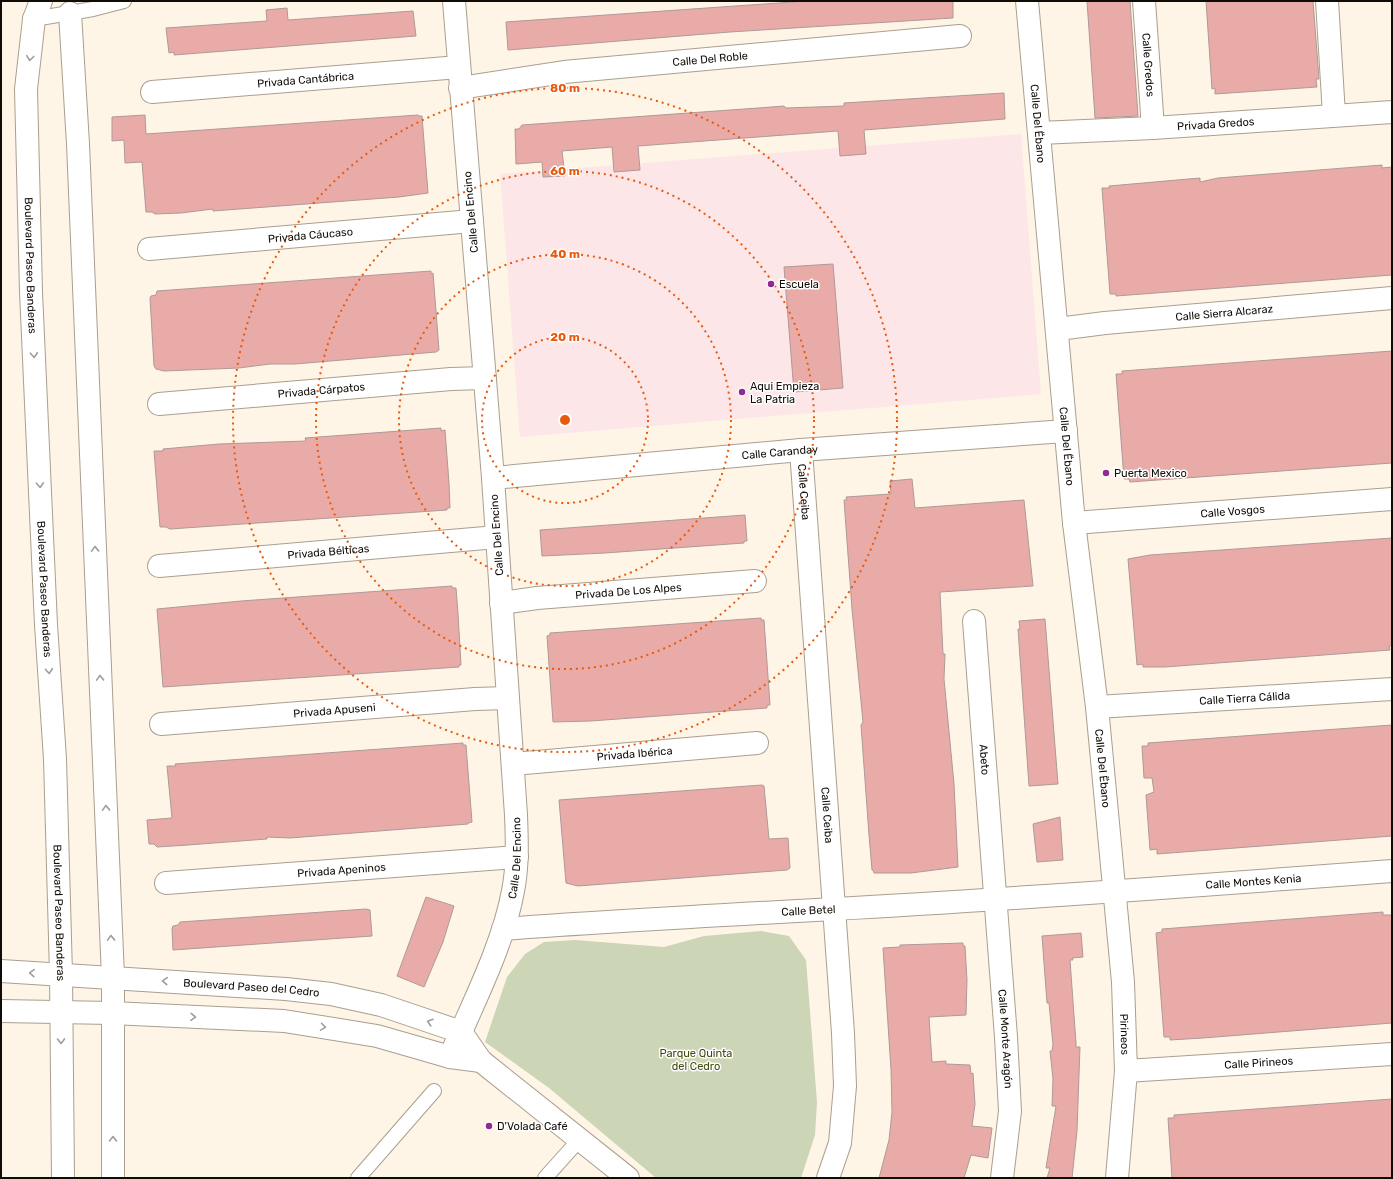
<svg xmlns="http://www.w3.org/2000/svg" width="1393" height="1179" viewBox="0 0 1393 1179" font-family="Rubik,sans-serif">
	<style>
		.education { fill: #fce6e7 }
		.green { fill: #ccd5b5 }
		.building { fill: #e9aba8; stroke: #af9997 }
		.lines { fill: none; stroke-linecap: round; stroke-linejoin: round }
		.service-casing { stroke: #a99f8e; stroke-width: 16 }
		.minor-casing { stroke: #a99f8e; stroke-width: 24 }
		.tertiary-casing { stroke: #a99f8e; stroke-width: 24 }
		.secondary-casing { stroke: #a99f8e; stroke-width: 24 }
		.service { stroke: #fff; stroke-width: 14 }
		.minor { stroke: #fff; stroke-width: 22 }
		.tertiary { stroke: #fff; stroke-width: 22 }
		.secondary { stroke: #fff; stroke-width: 22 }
		.oneway { stroke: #9f9e9b }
		.ring { fill: none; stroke: #e8590c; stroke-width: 2; stroke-dasharray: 2 4 }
		.poi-dot { fill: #8e2a91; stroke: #fff; stroke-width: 1.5 }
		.labels { text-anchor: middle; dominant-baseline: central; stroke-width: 3; stroke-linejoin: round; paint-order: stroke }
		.street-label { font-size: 11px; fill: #0f0c06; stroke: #fff }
		.poi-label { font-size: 11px; fill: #0f0c06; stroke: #fff; text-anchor: start }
		.park-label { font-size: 11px; fill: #404b0e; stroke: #fff }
		.centre { fill: #e8590c; stroke: #fff; stroke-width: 2 }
		.ring-label { font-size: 12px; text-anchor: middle; font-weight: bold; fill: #e8590c; stroke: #fff; stroke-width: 3; stroke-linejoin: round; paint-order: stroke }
	</style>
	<rect width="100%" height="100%" fill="#fef5e7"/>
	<path class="education" d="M1021,134l20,260 -521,43 -20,-263z"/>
	<path class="green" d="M761,931l28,5 17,24 11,142 -2,33 -14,43h-145l-107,-90 -64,-46 22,-65 18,-23 19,-12 31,-2 89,7 40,-11z"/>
	<g class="building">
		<path d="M807,1h146v17l-223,14 -222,18 -2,-28z"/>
		<path d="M1087,1h43l8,115 -43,2z"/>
		<path d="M1206,1h107l6,78h-3l1,8 -102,7v-6l-3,1z"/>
		<path d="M287,8l1,12 125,-9 3,25 -242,19v-3l-5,1 -3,-25 101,-7 -1,-11z"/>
		<path d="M1004,93l1,26 -141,11 2,24 -26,2 -2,-25 -200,15 2,24 -26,2 -2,-25 -50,4 3,25 -22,1 -1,-15 -26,2 -1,-35h4l3,-4 236,-17 26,-2 2,2 58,-2v-3z"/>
		<path d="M145,115l1,19 272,-19 1,1h3l6,77 -29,4 -186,14v-2l-32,4 -26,1 -3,-2h-6l-4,-50 -17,1 -1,-23 -12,1v-24z"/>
		<path d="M1382,165v3l10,-1v108l-276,21v-2h-6l-8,-106h7v-2l91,-8v4l18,-4z"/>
		<path d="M833,264l10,124 -49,4 -10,-125z"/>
		<path d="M431,271v3l2,-1 6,77 -3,2 -141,12h-25l-31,4 -75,3 -8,-2 -2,-3 -4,-68 1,-2 5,-1 1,-4z"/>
		<path d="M1392,351v112l-262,19 -1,-3h-5l-8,-105h6v-3z"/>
		<path d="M441,428v3l4,-1 4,53 1,25h-3v2l-277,19 -4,-2h-6l-6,-76h9v-2l56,-5 87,-3 -1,-3z"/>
		<path d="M912,479l3,29 109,-8 9,86 -93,6 3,62h2l-1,25 10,105 4,83 -47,6h-37l-1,-3h-1l-3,-35 -8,-110 2,-3 -11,-113 -8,-109h3l-1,-3 45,-3 -1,-13z"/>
		<path d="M745,515l2,26h-3v2l-139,10 -63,3 -2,-26z"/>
		<path d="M1392,538v108h-3l1,4 -225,17h-22v-3l-6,1 -9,-106 22,-4z"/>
		<path d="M452,586v2h4l2,26 3,51h-2v2l-296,20 -6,-78 84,-8z"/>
		<path d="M761,618v2h3l6,85h-3v3l-176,13 -38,1 -6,-86 3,-1v-2z"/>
		<path d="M1045,619l13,165 -29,2 -11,-157h2l-1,-8z"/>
		<path d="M1392,725v111l-235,18v-5l-7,1 -4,-55 8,-3 -2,-14h-8l-2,-32h6v-3l40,-3z"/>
		<path d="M463,743v2h3l2,26 4,51 -4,1v1l-178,14 -23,-1v2l-79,6 -31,2 -3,-3h-5l-2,-24 25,-2 -5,-52h9l-1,-2z"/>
		<path d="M762,785l2,1 5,53 19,-1 2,30 -3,2 -209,16 -12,-3 -7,-83z"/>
		<path d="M1060,817l3,43 -26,2 -4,-38z"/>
		<path d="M426,897l28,9 -11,36 -19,45 -27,-11z"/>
		<path d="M366,909l4,1 2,26 -199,14 -1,-21 1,-3 5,-1 2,-3z"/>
		<path d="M1383,912v3h9v108l-189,15 -33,2v-3h-6l-8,-104 6,-1v-3z"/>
		<path d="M1081,933l2,24 -11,1 1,2h-3l6,83v4h4l-3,84 -5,47h-25l3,-10h-4l10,-62h-4l1,-27 -3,-28h2l1,-6 -4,-42h-2l-5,-67z"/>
		<path d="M963,943v3h2l2,34 -1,35 -37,2 3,45 14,-1v3l24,1 1,9 2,-1 2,31 -3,22 20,2 -4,30 -17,-3 -7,23h-85l10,-38 3,-28 -1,-42 -8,-122 17,-1v-2z"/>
		<path d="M1392,1099v79h-220l-4,-60h6v-3z"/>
	</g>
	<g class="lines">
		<g class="service-casing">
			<g id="service">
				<path d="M34,19l59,-10 31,-8"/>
				<path d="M358,1178l76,-87"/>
				<path d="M545,1178l34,-38"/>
			</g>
		</g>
		<g class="minor-casing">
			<g id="minor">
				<path id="s1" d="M1027,1l47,522 23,184 26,275 3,89 -9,107"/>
				<path id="s2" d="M1144,1l9,127"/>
				<path d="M1327,1l7,114"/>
				<path d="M34,19l7,-18"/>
				<path id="s3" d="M460,88l104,-16 396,-36"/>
				<path id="s4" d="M152,92l307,-25"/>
				<path id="s5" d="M1039,133l114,-5 239,-16"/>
				<path id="s6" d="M149,249l323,-28"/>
				<path id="s7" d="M1058,329l47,-6 287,-25"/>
				<path id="s8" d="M159,404l292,-25 34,-1"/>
				<path id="s9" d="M801,450l42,583 2,53 -5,57 -12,35"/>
				<path id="s10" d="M493,478l308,-28 265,-19"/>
				<path id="s11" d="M1074,523l318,-24"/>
				<path id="s12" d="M159,566l338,-29"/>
				<path id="s13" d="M501,603l36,-5 218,-17"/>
				<path id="s14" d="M974,621l32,416 4,74 -8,67"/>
				<path id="s15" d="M1097,707l295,-18"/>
				<path id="s16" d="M161,724l314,-25 33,-1"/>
				<path id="s17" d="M513,764l244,-21"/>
				<path id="s18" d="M166,883l351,-26"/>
				<path id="s19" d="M503,929c110,-8 220,-14 331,-20 186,-10 372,-24 558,-38"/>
				<path id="s20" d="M450,1057c22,-52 53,-111 63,-166 5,-25 4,-51 3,-76l-23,-337 -39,-477"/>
				<path id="s21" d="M1126,1071l266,-17"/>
			</g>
		</g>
		<g class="tertiary-casing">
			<g id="tertiary">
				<path id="s22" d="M1,971l285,18 45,5 50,11 80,27 20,29 147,117"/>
				<path d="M1,1011l111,2 172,8 93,15 73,21 31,4"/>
			</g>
		</g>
		<g class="secondary-casing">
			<g id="secondary">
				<path d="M70,13l8,131 35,833v201"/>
				<path id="s23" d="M34,19l-8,70 5,203 15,333 9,134 6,215 2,204"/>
			</g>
		</g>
		<use href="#service" class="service"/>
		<use href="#minor" class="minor"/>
		<use href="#tertiary" class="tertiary"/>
		<use href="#secondary" class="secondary"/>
	</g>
	<defs><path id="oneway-chevron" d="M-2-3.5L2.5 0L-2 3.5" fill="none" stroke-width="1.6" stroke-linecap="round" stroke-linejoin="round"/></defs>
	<g class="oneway">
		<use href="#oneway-chevron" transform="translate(30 58) rotate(97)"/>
		<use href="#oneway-chevron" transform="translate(34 355) rotate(87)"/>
		<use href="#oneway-chevron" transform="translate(40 485) rotate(87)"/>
		<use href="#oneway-chevron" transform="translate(95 549) rotate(-92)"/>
		<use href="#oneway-chevron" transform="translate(49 671) rotate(86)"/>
		<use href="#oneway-chevron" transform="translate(100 678) rotate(-92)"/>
		<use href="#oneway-chevron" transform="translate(106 808) rotate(-92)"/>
		<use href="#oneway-chevron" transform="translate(111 938) rotate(-92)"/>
		<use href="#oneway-chevron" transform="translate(32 973) rotate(-178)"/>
		<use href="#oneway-chevron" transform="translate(165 981) rotate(-176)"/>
		<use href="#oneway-chevron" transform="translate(193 1017) rotate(3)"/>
		<use href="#oneway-chevron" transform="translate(430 1022) rotate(-162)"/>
		<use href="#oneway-chevron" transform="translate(323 1027) rotate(9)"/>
		<use href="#oneway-chevron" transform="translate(61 1041) rotate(89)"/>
		<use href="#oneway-chevron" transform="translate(113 1139) rotate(-90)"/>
	</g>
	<g class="ring">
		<circle cx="565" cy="420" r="83"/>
		<circle cx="565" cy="420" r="166"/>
		<circle cx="565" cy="420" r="249"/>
		<circle cx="565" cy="420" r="332"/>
	</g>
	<g class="poi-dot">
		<circle cx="771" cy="284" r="4"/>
		<circle cx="742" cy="392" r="4"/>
		<circle cx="1106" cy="473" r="4"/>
		<circle cx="489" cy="1126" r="4"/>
	</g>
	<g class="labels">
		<g class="street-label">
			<text stroke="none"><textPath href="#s3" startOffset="252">Calle Del Roble</textPath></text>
			<text stroke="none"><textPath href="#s2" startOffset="64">Calle Gredos</textPath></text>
			<text stroke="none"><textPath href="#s4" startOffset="154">Privada Cantábrica</textPath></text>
			<text stroke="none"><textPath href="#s1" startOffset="123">Calle Del Ëbano</textPath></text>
			<text stroke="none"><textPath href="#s5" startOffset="177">Privada Gredos</textPath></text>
			<text transform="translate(471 212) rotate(-95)">Calle Del Encino</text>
			<text stroke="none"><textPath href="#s6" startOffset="162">Privada Cáucaso</textPath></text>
			<text stroke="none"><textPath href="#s23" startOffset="247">Boulevard Paseo Banderas</textPath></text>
			<text stroke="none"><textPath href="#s7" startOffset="167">Calle Sierra Alcaraz</textPath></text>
			<text stroke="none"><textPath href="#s8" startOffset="163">Privada Cárpatos</textPath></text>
			<text stroke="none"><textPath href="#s1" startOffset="447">Calle Del Ëbano</textPath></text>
			<text stroke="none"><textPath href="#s10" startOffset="288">Calle Caranday</textPath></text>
			<text stroke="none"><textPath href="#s9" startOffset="42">Calle Ceiba</textPath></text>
			<text stroke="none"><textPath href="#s11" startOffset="159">Calle Vosgos</textPath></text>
			<text transform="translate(497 535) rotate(-94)">Calle Del Encino</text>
			<text stroke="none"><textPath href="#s12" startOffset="170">Privada Bélticas</textPath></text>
			<text stroke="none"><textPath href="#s23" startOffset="571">Boulevard Paseo Banderas</textPath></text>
			<text stroke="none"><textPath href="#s13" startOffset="128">Privada De Los Alpes</textPath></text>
			<text stroke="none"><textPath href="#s15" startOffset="148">Calle Tierra Cálida</textPath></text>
			<text stroke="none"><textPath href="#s16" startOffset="174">Privada Apuseni</textPath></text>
			<text stroke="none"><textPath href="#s17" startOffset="122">Privada Ibérica</textPath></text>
			<text stroke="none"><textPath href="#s14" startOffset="139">Abeto</textPath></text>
			<text stroke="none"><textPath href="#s1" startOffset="771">Calle Del Ëbano</textPath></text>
			<text stroke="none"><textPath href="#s9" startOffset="366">Calle Ceiba</textPath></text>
			<text stroke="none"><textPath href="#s20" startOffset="211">Calle Del Encino</textPath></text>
			<text stroke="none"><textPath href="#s18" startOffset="176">Privada Apeninos</textPath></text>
			<text stroke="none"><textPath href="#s19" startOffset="752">Calle Montes Kenia</textPath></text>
			<text stroke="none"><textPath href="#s19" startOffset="306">Calle Betel</textPath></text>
			<text stroke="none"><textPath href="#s23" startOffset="895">Boulevard Paseo Banderas</textPath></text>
			<text stroke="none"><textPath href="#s22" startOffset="251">Boulevard Paseo del Cedro</textPath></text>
			<text stroke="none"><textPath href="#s1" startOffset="1038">Pirineos</textPath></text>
			<text stroke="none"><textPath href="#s14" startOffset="419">Calle Monte Aragón</textPath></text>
			<text stroke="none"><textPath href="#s21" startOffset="133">Calle Pirineos</textPath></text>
		</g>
		<g class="poi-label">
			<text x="779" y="284">Escuela</text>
			<text x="750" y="386">Aqui Empieza<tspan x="750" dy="13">La Patria</tspan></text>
			<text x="1114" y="473">Puerta Mexico</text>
			<text x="497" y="1126">D'Volada Café</text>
		</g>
		<g class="park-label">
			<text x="696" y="1053">Parque Quinta<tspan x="696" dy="13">del Cedro</tspan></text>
		</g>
	</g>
	<circle cx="565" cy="420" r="6" class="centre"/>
	<g class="ring-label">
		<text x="565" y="92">80 m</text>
		<text x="565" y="175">60 m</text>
		<text x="565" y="258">40 m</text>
		<text x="565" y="341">20 m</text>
	</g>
	<rect width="1393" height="1179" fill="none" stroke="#0f0c06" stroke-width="4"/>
</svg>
